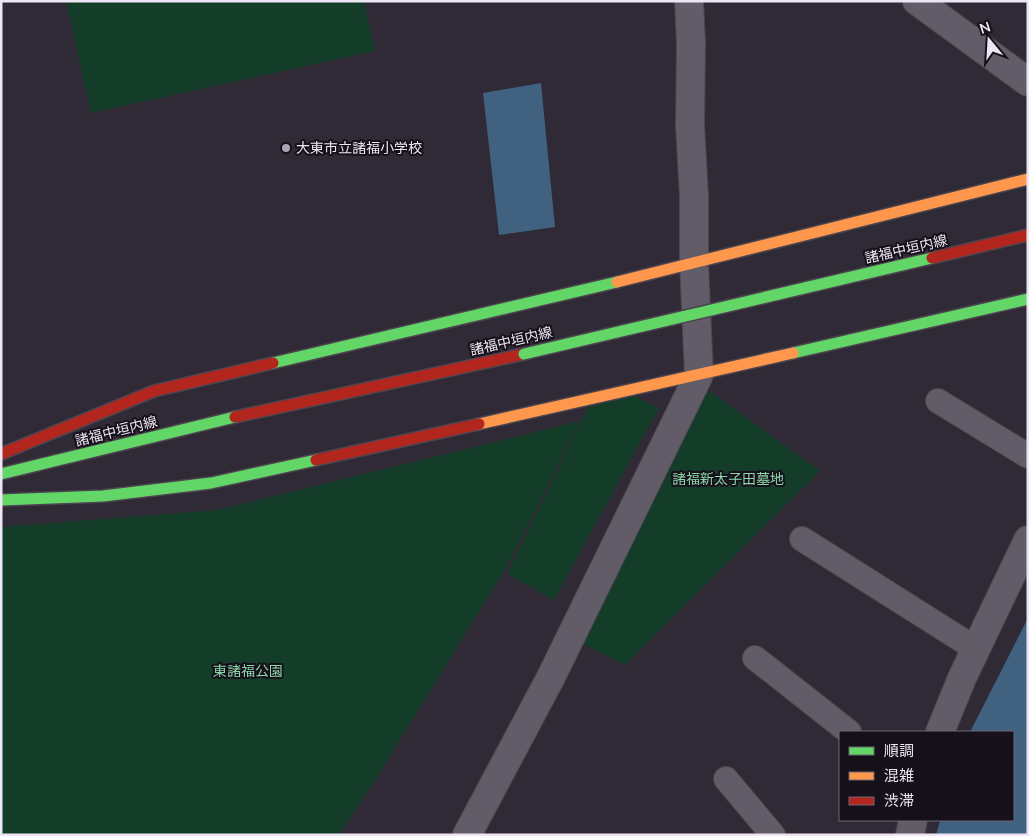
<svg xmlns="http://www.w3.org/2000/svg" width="1029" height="836" viewBox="0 0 1029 836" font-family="Mulish,'Noto Sans JP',sans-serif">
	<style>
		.green { fill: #143d29 }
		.water { fill: #406180 }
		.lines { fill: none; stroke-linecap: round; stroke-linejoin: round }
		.lane-casing { stroke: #4c4550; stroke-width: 26 }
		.street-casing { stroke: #4c4550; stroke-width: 30 }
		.fast-casing { stroke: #4c4550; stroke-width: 14 }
		.slow-casing { stroke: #4c4550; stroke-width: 14 }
		.jam-casing { stroke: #4c4550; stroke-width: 14 }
		.lane { stroke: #615c67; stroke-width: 24 }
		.street { stroke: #615c67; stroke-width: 28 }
		.fast { stroke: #63d668; stroke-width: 11 }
		.slow { stroke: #ff974d; stroke-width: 11 }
		.jam { stroke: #b3261e; stroke-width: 11 }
		.fast-bridge-casing { stroke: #4c4550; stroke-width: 14; stroke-linecap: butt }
		.jam-bridge-casing { stroke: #4c4550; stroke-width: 14; stroke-linecap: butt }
		.fast-bridge { stroke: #63d668; stroke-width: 11 }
		.jam-bridge { stroke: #b3261e; stroke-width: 11 }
		.poi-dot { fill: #aca4b2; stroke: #16101a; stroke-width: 2 }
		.labels { text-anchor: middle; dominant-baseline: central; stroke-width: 4; stroke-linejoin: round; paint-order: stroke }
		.poi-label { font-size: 14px; fill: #eee6f5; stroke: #16101a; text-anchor: start }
		.street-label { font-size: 14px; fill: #eee6f5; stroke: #16101a }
		.park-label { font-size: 14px; fill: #8dd7aa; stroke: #16101a }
	</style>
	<rect width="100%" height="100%" fill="#302936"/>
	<g class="green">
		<path d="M66,1h298l11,50 -284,62z"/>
		<path d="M708,390l112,81 -195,194 -47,-24z"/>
		<path d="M635,396l24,12 -105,192 -47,-26 81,-167z"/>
		<path d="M580,421l-74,147 -134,217 -33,50h-338v-308l216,-17z"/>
	</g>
	<g class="water">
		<path d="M541,83l14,144 -56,8 -16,-142z"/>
		<path d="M1028,618v217h-92l4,-15h73v-88h-43z"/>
	</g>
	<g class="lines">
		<g class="lane-casing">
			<g id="lane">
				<path d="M938,401l90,55"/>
				<path d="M802,539l174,110"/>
				<path d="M755,658l94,74"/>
				<path d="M726,779l47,56"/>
			</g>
		</g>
		<g class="street-casing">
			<g id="street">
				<path d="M917,1l111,81"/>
				<path d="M940,732l22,-54 66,-138"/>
				<path d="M467,835l84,-158 148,-302 -5,-111v-68l-4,-70 1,-83 -2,-42"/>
				<path d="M910,835l3,-15"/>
			</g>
		</g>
		<g class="fast-casing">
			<g id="fast">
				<path d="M793,353l235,-54"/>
				<path d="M273,363l344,-81"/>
				<path d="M1,474l234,-57"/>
				<path d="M1,500l102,-4 108,-13 105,-23"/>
			</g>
		</g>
		<g class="slow-casing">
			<g id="slow">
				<path d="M617,282l411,-103"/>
				<path d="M479,424l314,-71"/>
			</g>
		</g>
		<g class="jam-casing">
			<g id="jam">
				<path d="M235,417l289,-63"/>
				<path d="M1,454l153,-63 119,-28"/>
				<path d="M316,460l163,-36"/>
			</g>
		</g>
		<use href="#lane" class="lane"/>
		<use href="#street" class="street"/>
		<use href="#fast" class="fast"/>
		<use href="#slow" class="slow"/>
		<use href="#jam" class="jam"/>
		<g class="fast-bridge-casing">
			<path id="fast-bridge" d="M524,354l408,-96"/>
		</g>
		<g class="jam-bridge-casing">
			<path id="jam-bridge" d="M932,258l96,-23"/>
		</g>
		<use href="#fast-bridge" class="fast-bridge"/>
		<use href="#jam-bridge" class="jam-bridge"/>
	</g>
	<circle class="poi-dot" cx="286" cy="148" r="5"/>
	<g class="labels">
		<g class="poi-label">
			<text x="296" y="148">大東市立諸福小学校</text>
		</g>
		<g class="street-label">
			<text transform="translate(906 249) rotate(-13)">諸福中垣内線</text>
			<text transform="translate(511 341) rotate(-13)">諸福中垣内線</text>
			<text transform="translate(116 431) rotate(-14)">諸福中垣内線</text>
		</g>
		<g class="park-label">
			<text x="728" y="479">諸福新太子田墓地</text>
			<text x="248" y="671">東諸福公園</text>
		</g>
	</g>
	<rect width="1029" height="836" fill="none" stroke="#eee6f5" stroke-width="5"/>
	<rect x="839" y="731" width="175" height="90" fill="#16101a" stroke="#6c6672"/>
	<rect x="849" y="747" width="25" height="8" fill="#63d668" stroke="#6c6672"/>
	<text x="884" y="756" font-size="15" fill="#eee6f5">順調</text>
	<rect x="849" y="772" width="25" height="8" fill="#ff974d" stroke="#6c6672"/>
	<text x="884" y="781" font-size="15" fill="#eee6f5">混雑</text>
	<rect x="849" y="797" width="25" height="8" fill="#b3261e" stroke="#6c6672"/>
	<text x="884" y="806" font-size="15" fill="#eee6f5">渋滞</text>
	<g transform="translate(989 40) rotate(342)" stroke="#16101a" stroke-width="4" paint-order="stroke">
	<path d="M0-4L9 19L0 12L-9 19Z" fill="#eee6f5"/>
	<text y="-8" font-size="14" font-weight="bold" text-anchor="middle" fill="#eee6f5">N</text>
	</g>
</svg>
